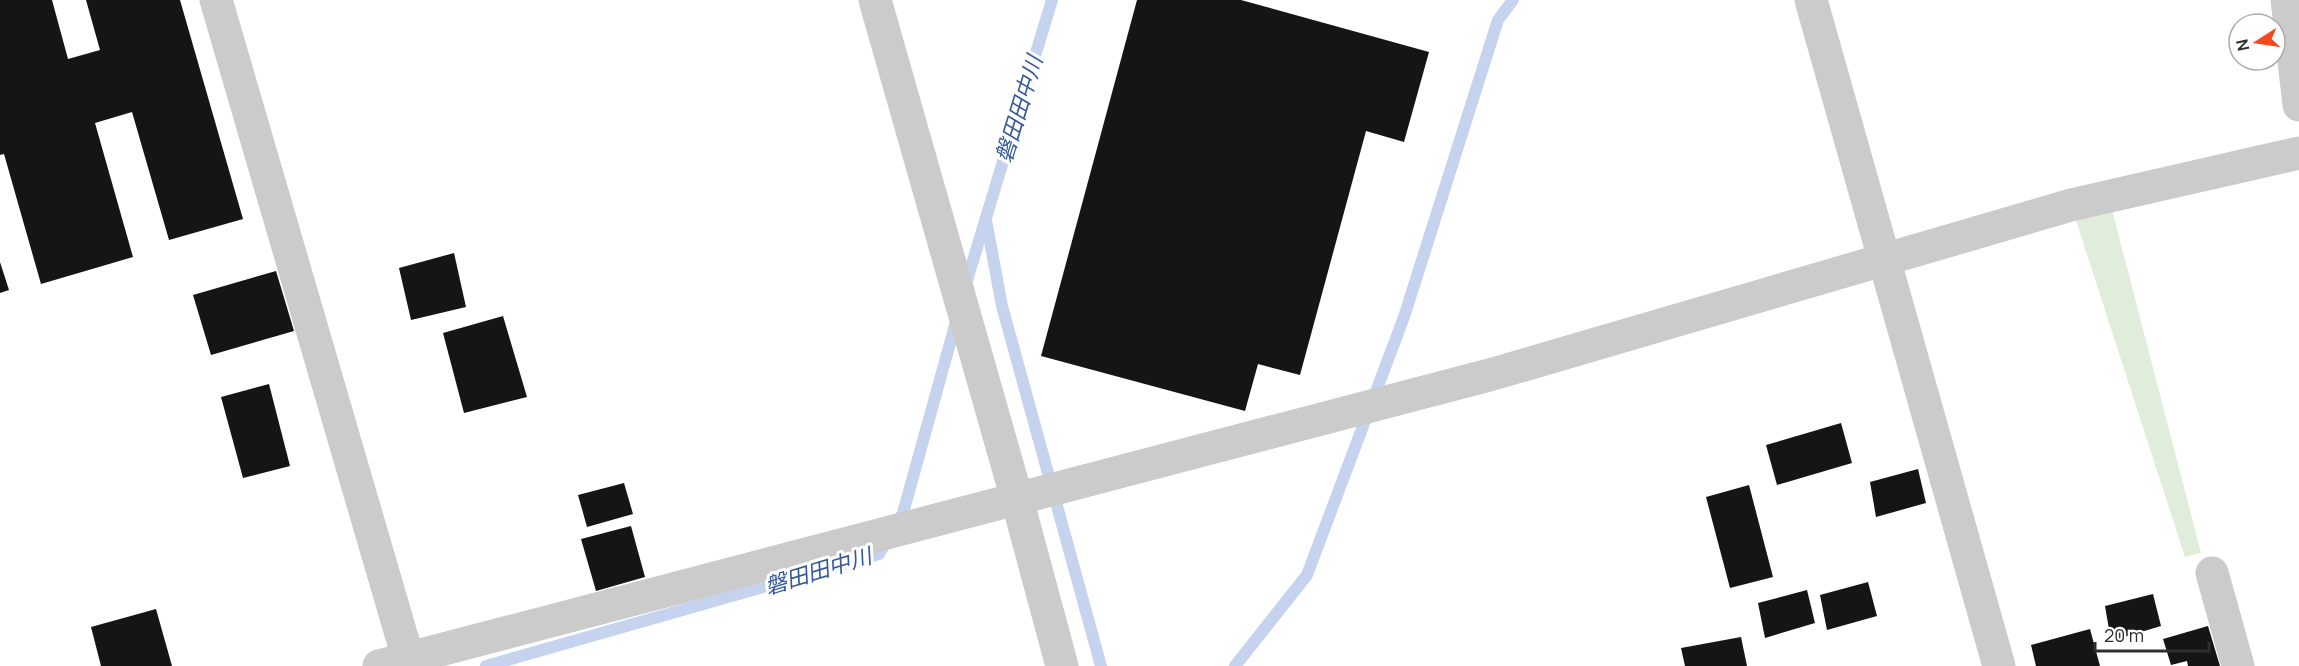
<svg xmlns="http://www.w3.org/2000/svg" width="2299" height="666" viewBox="0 0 2299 666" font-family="Manrope,'Noto Sans JP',sans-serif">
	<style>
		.green { fill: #e0edda }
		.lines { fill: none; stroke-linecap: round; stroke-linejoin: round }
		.stream { stroke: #c5d3ef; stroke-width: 12 }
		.building { fill: #151515 }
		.minor { stroke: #cbcbcb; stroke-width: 33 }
		.labels { text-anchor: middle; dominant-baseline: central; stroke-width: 6; stroke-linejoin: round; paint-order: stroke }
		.water-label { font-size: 22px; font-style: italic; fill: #355898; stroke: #fff }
	</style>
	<rect width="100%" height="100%" fill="#fff"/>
	<path class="green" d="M2110,202l91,351 -16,4 -114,-352z"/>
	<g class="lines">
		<g class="stream">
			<path d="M986,220l16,86 99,360"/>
			<path d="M965,287l87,-287"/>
			<path d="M486,666l393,-112 24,-41 54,-195"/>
			<path d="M1235,666l72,-91 97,-258 94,-297 15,-20"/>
		</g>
	</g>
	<g class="building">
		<path d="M0,0h52l16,59 32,-9 -14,-50h94l63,219 -74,21 -37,-128 -37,11 38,134 -92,27 -37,-130 -4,1z"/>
		<path d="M1137,0h104l188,52 -25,90 -38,-11 -66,244 -42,-11 -13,47 -204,-55z"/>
		<path d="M454,253l12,54 -55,13 -12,-52z"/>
		<path d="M0,262l9,28 -9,3z"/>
		<path d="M276,271l18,60 -83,24 -18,-60z"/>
		<path d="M503,316l24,81 -63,16 -21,-80z"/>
		<path d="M269,384l21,82 -47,12 -22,-81z"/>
		<path d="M1841,423l11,40 -75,22 -11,-40z"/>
		<path d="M1918,469l8,34 -50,14 -6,-35z"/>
		<path d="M624,483l9,31 -46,13 -9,-32z"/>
		<path d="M1749,485l24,92 -43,11 -24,-91z"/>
		<path d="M631,526l14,51 -49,14 -15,-52z"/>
		<path d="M1868,582l9,34 -50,14 -7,-35z"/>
		<path d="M1807,590l8,33 -50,15 -7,-35z"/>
		<path d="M2153,594l8,32 -50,15 -6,-35z"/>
		<path d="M156,609l16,57h-71l-10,-39z"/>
		<path d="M2208,626l12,40h-32l-1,-5 -16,4 -8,-26z"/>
		<path d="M2090,629l10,37h-64l-5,-21z"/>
		<path d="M1741,637l6,29h-62l-4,-18z"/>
	</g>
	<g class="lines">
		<g class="minor">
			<path d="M216,0l192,658"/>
			<path d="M875,0l142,499 45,167"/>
			<path d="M1811,0l188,666"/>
			<path d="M2287,0l12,105"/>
			<path d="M2212,573l26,93"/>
			<path d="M379,666l1114,-292 578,-169 228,-52"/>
		</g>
	</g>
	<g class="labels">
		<g class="water-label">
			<text transform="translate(1019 109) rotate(-73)">磐田田中川</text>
			<text transform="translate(818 571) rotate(-17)">磐田田中川</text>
		</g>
	</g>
	<g transform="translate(2257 42) rotate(258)"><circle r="28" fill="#ffffff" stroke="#ababab" stroke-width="1.5"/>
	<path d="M0-4.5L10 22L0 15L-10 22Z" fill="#f54821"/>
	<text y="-9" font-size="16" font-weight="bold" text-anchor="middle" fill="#2e2e2e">N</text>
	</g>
	<path d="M2095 642v9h114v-9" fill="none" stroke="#2e2e2e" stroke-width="3"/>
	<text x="2104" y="642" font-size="18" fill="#2e2e2e" stroke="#ffffff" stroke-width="4.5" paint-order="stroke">20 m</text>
</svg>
